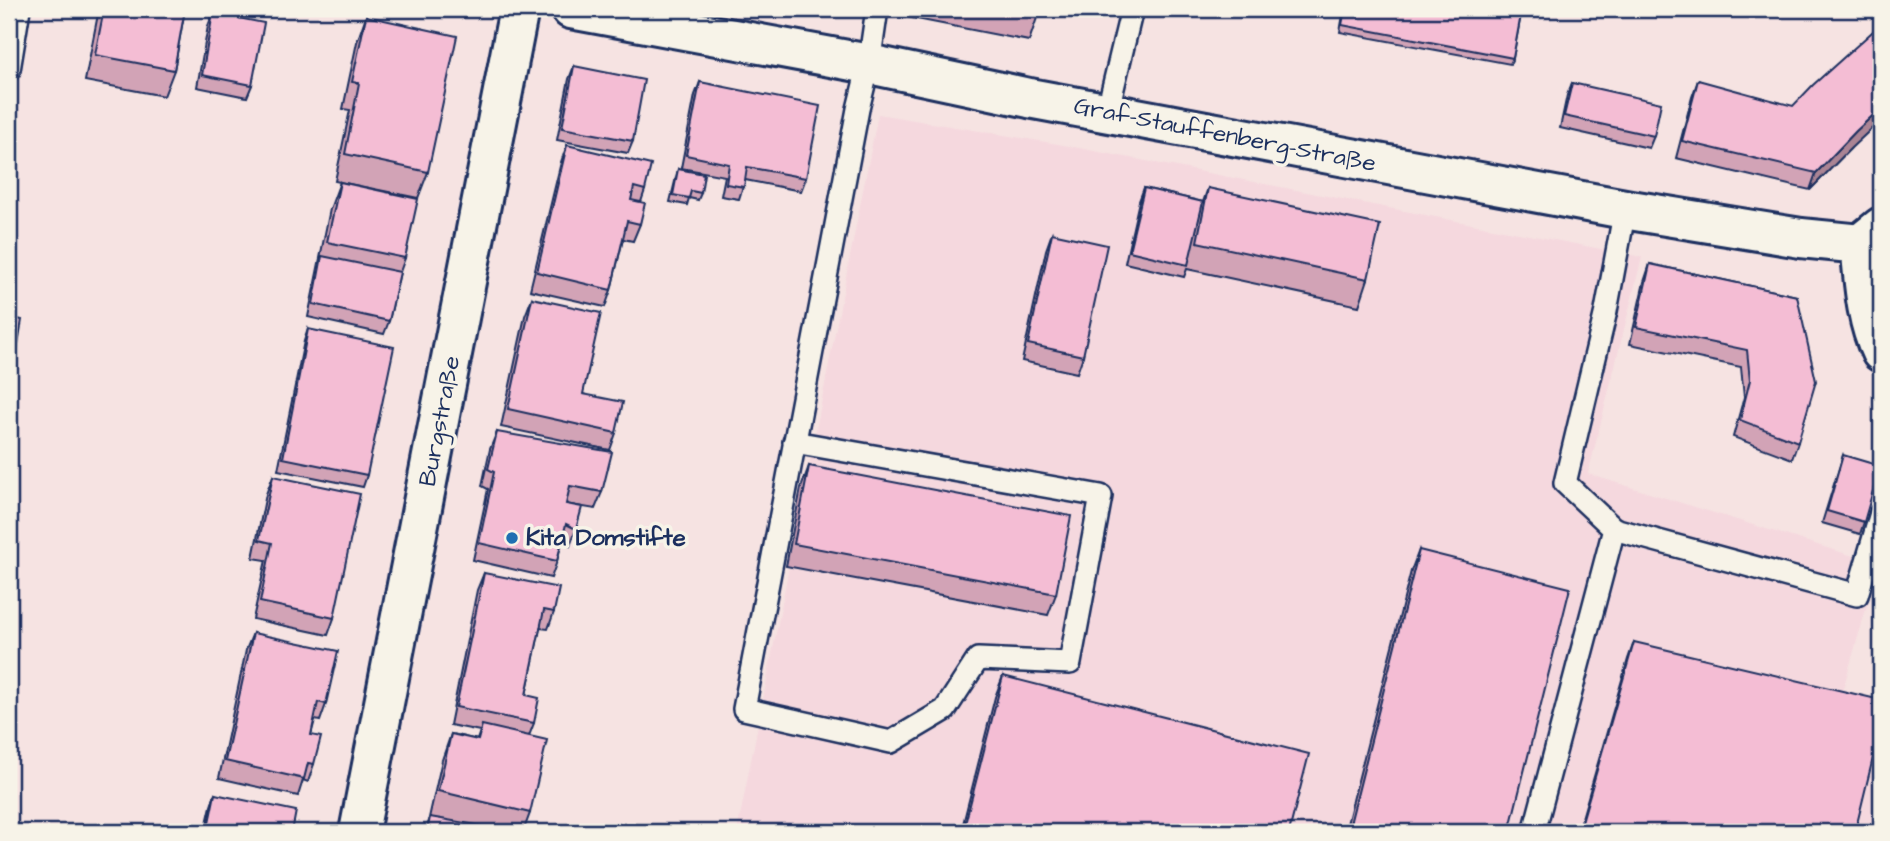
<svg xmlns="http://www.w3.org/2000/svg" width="1890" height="841" viewBox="0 0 1890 841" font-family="'Architects Daughter',sans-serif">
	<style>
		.built { fill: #f5d8de }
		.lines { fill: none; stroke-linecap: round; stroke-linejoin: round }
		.service-casing { stroke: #1b2f5e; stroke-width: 26 }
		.minor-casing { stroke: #1b2f5e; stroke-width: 44 }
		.secondary-casing { stroke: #1b2f5e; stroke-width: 44 }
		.service { stroke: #f7f3e8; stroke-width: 21 }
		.minor { stroke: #f7f3e8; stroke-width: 38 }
		.secondary { stroke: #f7f3e8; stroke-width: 38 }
		.wall { fill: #d2a3b6; stroke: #1b2f5e; stroke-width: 2 }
		.shaded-wall { fill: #ab8494; stroke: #1b2f5e; stroke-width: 2 }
		.building { fill: #f4bdd4; stroke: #1b2f5e; stroke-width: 2 }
		.poi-dot { fill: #1f6fb2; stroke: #f7f3e8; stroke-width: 2.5 }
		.labels { text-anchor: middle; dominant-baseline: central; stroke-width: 7; stroke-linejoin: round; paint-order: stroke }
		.street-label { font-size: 24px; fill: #1b2f5e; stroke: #f7f3e8 }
		.poi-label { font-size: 24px; font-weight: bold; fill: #1b2f5e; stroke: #f7f3e8; text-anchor: start }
	</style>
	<rect width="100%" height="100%" fill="#f6e3e2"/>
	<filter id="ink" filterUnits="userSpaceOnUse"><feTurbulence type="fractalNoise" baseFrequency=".0143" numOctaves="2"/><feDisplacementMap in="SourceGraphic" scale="14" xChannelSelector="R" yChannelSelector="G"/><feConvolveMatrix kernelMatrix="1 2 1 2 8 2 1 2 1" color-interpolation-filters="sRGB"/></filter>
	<g filter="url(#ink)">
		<path class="built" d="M878,114l180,30 584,113 -54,217 291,90 -36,125 38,11v132h-1144z"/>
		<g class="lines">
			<g class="service-casing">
				<g id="service">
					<path d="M9,70l10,-61"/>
					<path d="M1107,113l25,-104"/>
					<path d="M794,442l307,54 -31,167 -92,-4 -33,51 -54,32 -147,-33 114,-600 11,-45 8,-55"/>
					<path d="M1614,529l243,66 24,-82"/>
					<path d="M1534,832l80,-303 -49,-46 41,-172 19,-102"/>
				</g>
			</g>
			<g class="minor-casing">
				<g id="minor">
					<path d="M1881,227l-21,17c4,37 5,74 21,108"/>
					<path d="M359,832l160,-823"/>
				</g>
			</g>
			<g class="secondary-casing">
				<path id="secondary" d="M571,9l298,55 160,34 601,112 171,28 80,8"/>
			</g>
			<use href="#service" class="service"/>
			<use href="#minor" class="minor"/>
			<use href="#secondary" class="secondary"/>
		</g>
		<g class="wall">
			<path d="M99,9h86l-11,61 -10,26 -79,-15z"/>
			<path d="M882,9h158l-11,32 -148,-29z"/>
			<path d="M1344,9h178l-9,49 -3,6 -170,-32z"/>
			<path d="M213,13l39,72 -5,12 -50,-10 11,-61z"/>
			<path d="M366,16l62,156 -10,26 -83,-17 15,-71 -7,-1 14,-67z"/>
			<path d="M574,66l59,75 -5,12 -71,-13 12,-61z"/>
			<path d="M1698,80l152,69 -40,41 -134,-32 16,-61z"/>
			<path d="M700,82l106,96 -5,13 -56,-11 -6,19 -18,-3 4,-20 -44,-8 14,-73z"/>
			<path d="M1572,83l82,53 -5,12 -89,-20 7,-33z"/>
			<path d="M567,145l78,45 -4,12 -1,22 -7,17 -10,-2 -12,51 -6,17 -75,-17 31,-128z"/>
			<path d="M678,169l23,24 -3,7 -9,-2 -2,7 -17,-3z"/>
			<path d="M340,182l65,76 -5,14 -11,49 -5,13 -76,-17 22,-108z"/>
			<path d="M1144,188l59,14 5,-14 160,91 -9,27 -172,-37 -3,8 -59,-14 14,-62z"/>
			<path d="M1052,233l31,123 -6,17 -55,-12 24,-111z"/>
			<path d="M1650,264l147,32 1,146 -6,17 -59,-22 11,-40 -3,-30 -111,-23 14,-62z"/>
			<path d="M532,298l51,96 33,39 -6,17 -109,-23 24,-111z"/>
			<path d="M308,329l59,146 -4,12 -85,-17 26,-129z"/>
			<path d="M497,432l105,60 -7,17 -29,-5 10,25 -6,17 -8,-4 -5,19 -6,17 -78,-18 15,-71 -6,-3 8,-37z"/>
			<path d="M1843,455l21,67 -4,12 -38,-11z"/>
			<path d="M809,466l247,128 -8,21 -262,-49 15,-78z"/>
			<path d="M273,476l61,142 -6,17 -75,-16 13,-59 -13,-2 13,-64z"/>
			<path d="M1419,550l90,282h-164l66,-261z"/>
			<path d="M484,573l70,39 -6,17 -8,-1 -14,67 8,28 -5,13 1,77 -7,19h-98l5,-14h-1l13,-58 9,-26 26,6 3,-9 -30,-6 27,-135z"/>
			<path d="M253,633l73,71 -6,17 -5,-1 -4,15 3,29 -6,18 -5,-2 -5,16 -79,-18 27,-128z"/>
			<path d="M1634,642l221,190h-277l50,-173z"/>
			<path d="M1003,676l286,156h-328l34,-135z"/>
			<path d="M215,794l77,38h-87l6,-26z"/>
		</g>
		<path class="shaded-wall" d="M1881,108v12l-31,29 -40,41 6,-17 40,-42z"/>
		<g class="building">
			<path d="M104,9h81l-11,61 -79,-15z"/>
			<path d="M1010,9h30l-1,5z"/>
			<path d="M1345,9h177l-9,49 -171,-33z"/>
			<path d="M213,13l51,10 -12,62 -50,-10z"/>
			<path d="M366,16l91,20 -29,136 -83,-18 14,-71 -7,-1z"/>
			<path d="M1881,24v84l-25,23 -40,42 -134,-32 16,-61 95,26 20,-21z"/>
			<path d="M574,66l70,14 -11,61 -71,-13z"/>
			<path d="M700,82l120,24 -14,72 -59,-11 -3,20 -18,-3 3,-20 -43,-9z"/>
			<path d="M1572,83l89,20 -7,33 -90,-20z"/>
			<path d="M567,145l84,20 -6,25 -11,-3 -3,13 14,3 -5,21 -13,-3 -16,69 -74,-18z"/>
			<path d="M678,169l26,5 -3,19 -10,-2 -2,7 -16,-3z"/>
			<path d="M340,182l78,17 -13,59 -78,-16z"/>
			<path d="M1144,188l59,14 -15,63 -59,-14z"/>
			<path d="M1208,188l172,37 -12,54 -171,-37z"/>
			<path d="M1052,233l55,12 -24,111 -55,-12z"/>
			<path d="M322,256l78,16 -11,49 -76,-17z"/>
			<path d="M1650,264l147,32 19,85 -18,61 -58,-22 10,-40 -3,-30 -111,-23z"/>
			<path d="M532,298l69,15 -18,81 40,8 -7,31 -108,-24z"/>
			<path d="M9,317l13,3 -13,78z"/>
			<path d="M308,329l86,18 -27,128 -84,-17z"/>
			<path d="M497,432l115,20 -10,40 -32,-6 -4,18 16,3 -6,22 -10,-5 -9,37 -78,-18 15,-71 -6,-3z"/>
			<path d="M1843,455l37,11 -16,56 -37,-11z"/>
			<path d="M809,466l262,50 -15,78 -262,-50z"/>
			<path d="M273,476l87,18 -26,124 -74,-16 12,-59 -13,-3z"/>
			<path d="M1419,550l151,38 -61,244h-161z"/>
			<path d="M484,573l75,15 -5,24 -10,-2 -18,85 13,3 -5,25 -78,-16z"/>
			<path d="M253,633l85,18 -12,53 -8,-2 -7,33 10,2 -7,27 -6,-1 -4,16 -79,-18z"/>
			<path d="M1634,642l247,58v25l-26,107h-276z"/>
			<path d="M1003,676l306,78 -20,78h-326z"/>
			<path d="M482,725l65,15 -17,73 -92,-22 13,-57 27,6z"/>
			<path d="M215,794l81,17 -4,21h-85z"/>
			<path d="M430,817l87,15h-90z"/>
		</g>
	</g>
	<circle class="poi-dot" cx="512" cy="538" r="7"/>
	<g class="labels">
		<g class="street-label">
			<text transform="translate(1225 135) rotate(11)">Graf-Stauffenberg-Straße</text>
			<text transform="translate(440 421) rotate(-79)">Burgstraße</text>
		</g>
		<g class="poi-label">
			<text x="526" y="538">Kita Domstifte</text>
		</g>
	</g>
	<rect width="1890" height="841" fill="none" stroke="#f7f3e8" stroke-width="35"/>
	<rect x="18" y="18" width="1855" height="806" fill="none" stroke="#1b2f5e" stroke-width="2.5" filter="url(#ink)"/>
</svg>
